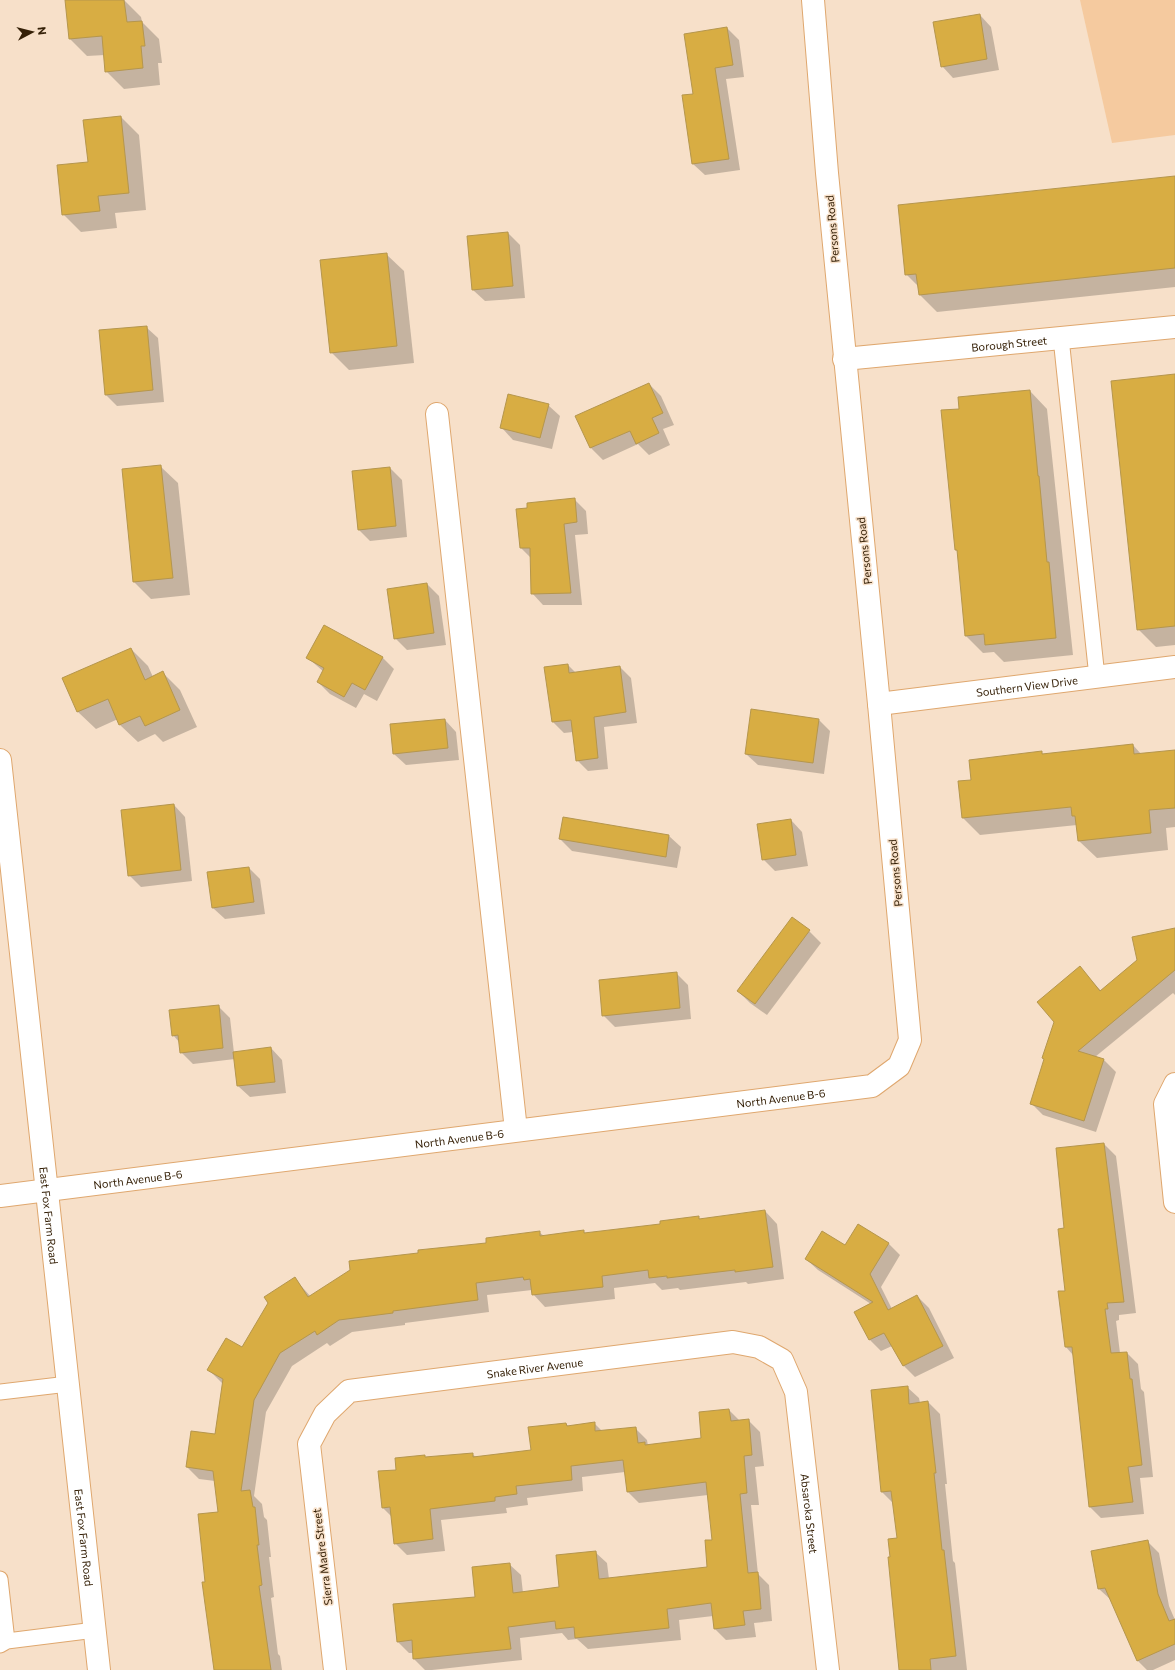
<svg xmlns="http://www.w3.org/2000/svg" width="1175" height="1670" viewBox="0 0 1175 1670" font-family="Commissioner,sans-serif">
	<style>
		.green { fill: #f5ca9f }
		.shadow { fill: #0003 }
		.building { fill: #d8ad43; stroke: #b5964d }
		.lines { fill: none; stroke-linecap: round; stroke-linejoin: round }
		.lane-casing { stroke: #dfa76e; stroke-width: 17 }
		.street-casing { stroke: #dfa76e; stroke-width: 24 }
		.secondary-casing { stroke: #dfa76e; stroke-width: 24 }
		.lane { stroke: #fff; stroke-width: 15 }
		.street { stroke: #fff; stroke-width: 22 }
		.secondary { stroke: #fff; stroke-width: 22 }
		.labels { text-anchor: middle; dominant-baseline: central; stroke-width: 3; stroke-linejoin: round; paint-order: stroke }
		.street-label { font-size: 11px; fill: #352007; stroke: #f7e0c9 }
	</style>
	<rect width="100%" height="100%" fill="#f7e0c9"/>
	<path class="green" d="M1080,0h95v135l-63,8z"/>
	<g class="shadow">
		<path d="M66,0h58l17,17 1,5 17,17 3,24h-4l2,22 -36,4 -18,-18 -1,-16 -18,1 -17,-17z"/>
		<path d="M980,15l11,12 8,43 -46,8 -11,-12z"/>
		<path d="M727,28l12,12 5,37 -18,2 14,91 -35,5 -12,-11 1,-69z"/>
		<path d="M121,117l18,18 7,75 -31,3 2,15 -36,4 -18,-18 26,-51z"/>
		<path d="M1175,177v110l-238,25 -17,-17 -1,-8 -13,-13z"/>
		<path d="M508,233l12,12 5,53 -40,3 -12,-11z"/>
		<path d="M386,254l18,17 10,92 -65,7 -18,-18z"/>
		<path d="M146,327l12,11 6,64 -47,4 -11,-11z"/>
		<path d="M1175,375v270l-19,2 -18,-18z"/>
		<path d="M649,384l12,12 13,29 -11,4 7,16 -21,10 -11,-11 -35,16 -12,-12 -14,-32z"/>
		<path d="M1030,391l17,18 26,246 -69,7 -10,-10 -11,1 -17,-17 -8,-84 -2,-2 4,-140z"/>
		<path d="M548,405l12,11 -8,33 -39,-9 -11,-12z"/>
		<path d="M160,466l18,17 12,112 -39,4 -18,-18z"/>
		<path d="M390,468l12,12 5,57 -37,4 -12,-12 -5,-57z"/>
		<path d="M574,499l12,12 2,23 -13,1 7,70h-39l-11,-12 -1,-35 -10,-10 -4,-38z"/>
		<path d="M427,584l12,12 7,49 -39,5 -12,-12z"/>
		<path d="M131,649l17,17 5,11 10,-4 17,17 17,37 -34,15 -8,-8 -17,8 -18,-17 -2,-6 -22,10 -18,-17 -14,-33z"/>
		<path d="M382,657l12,12 -17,32 -13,-7 -8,14 -26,-14 -12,-12 6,-10 -16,-14z"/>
		<path d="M568,665l8,8 44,-6 11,11 6,45 -33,4 4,42 -20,2 -11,-11 -4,-28 -9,1 -11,-11z"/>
		<path d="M445,720l11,12 3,28 -53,5 -12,-11z"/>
		<path d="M819,720l11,11 -6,43 -66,-9 -12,-11z"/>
		<path d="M1133,745l8,9 34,-3v76l-9,1 2,22 -71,8 -18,-17 -2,-16 -97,10 -17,-17 9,-38 70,-27 2,2z"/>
		<path d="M174,805l11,12 7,64 -51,6 -12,-12z"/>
		<path d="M564,818l105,18 12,11 -4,21 -105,-17 -12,-12z"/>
		<path d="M791,820l11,12 6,34 -33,5 -12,-12z"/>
		<path d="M249,868l11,11 5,35 -40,5 -12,-11z"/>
		<path d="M1175,929v66l-2,-2 -78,64 9,3 12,12 -20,60 -53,-17 -12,-12 14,-43 -2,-2 37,-90 22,24z"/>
		<path d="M809,931l12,12 -54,72 -17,-12 -12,-12z"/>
		<path d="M676,973l12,12 3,34 -76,8 -12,-12z"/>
		<path d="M218,1006l12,12 4,35 37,-5 11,12 4,33 -36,4 -12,-11 -3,-27 -42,5 -12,-12 -1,-9 -7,-8z"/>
		<path d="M1104,1144l12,12 20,157 -17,2v5l-3,1 4,32h7l11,11 3,25 3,3 9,85 -13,1 4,36 -43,4 -11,-11 -17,-152 -7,-8 -1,-118z"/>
		<path d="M765,1211l12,13 7,55 -36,5 -2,-2 -66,8 -2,-2 -16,2 -7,-7 -41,5 1,11 -70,8 -12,-13 -1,-4 -45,5 2,17 -84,11v2l-53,7 -22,14 -3,-3 -35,23 -26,46 -12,84 8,8 2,13 3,3 4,37h-2l5,40 -3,1 7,56 2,2 2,14h-67l-9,-88 13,-69 -4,-32 -16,-2 -12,-12 29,-32 7,-51 -14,-14 34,-21 52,-70 16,18 176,-53 52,-12 5,4 39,-5 3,3 75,-9 37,-8 3,3z"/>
		<path d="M859,1225l30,19 11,11 -19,32 11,22 25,-13 12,12 25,50 -39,19 -11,-11 -12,-20 -11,5 -11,-11 -15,-28 16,-8 -53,-34 -12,-11 39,-13z"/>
		<path d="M907,1387l12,11 1,5 8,-1 12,12 7,70h-2l8,77 2,2 12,107h-67l-9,-112 7,-19 -5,-36 -12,-12z"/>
		<path d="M729,1410l11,11 8,-1 12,12 4,34 -9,1 4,38h-8l7,69 11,11 3,36 -18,2 2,14 -30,3 -12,-12 -1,-12 -34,4 2,20 -93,9 -11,-10 -9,1 -6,-7 -42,5 2,22 -90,10h-7l-11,-11v-6h-5l-12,-12 79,-44 33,-33 12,11 2,18 38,-5 34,-36 12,11 2,16 99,-11 5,-28 -5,-45 -69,8 -11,-11 -3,-20 -43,5 1,14 -56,7 1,7 -22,3 1,5 -66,7 4,31 -38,4 -12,-12 -3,-26 -9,-9 14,-38 27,-14 2,2 46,-4 4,3 56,-6 34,-27 2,2 26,-3 8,8 33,-3 12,12 1,6 55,-7z"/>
		<path d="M1147,1541l12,12 10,53 6,14v40l-22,10h-6l-10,-10 -26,-60 -12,-11z"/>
	</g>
	<g class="building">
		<path d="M65,0h59l3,22 15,-1 3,25h-4l2,22 -38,4 -3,-36 -33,3z"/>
		<path d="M980,14l7,45 -46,8 -8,-45z"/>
		<path d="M727,27l6,38 -18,3 14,91 -37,5 -10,-69 11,-1 -9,-60z"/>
		<path d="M121,116l8,77 -31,3 2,15 -38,4 -5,-50 31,-3 -5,-42z"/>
		<path d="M1175,176v92l-256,27 -3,-21 -11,1 -7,-70z"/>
		<path d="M508,232l5,54 -41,4 -5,-54z"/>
		<path d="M387,253l10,93 -67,7 -10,-93z"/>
		<path d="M147,326l6,64 -48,5 -6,-65z"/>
		<path d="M1175,374v252l-38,4 -26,-249z"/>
		<path d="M649,383l14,30 -11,5 7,15 -23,11 -6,-13 -40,17 -15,-32z"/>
		<path d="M1030,390l8,86h1l8,86h2l7,76 -71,7 -1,-11 -19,2 -8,-86h-2l-14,-140 18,-1 -1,-12z"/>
		<path d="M508,394l41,10 -9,34 -40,-10z"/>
		<path d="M161,465l12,113 -40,4 -11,-113z"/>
		<path d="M390,467l6,59 -38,4 -6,-59z"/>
		<path d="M575,498l2,24 -13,2 7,69 -40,1 -1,-46h-10l-4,-39 11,-1v-5z"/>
		<path d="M427,583l7,50 -40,6 -7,-50z"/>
		<path d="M324,625l59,32 -18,33 -13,-7 -8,14 -27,-15 7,-14 -18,-10z"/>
		<path d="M131,648l14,32 18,-9 17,39 -35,16 -5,-10 -21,9 -11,-26 -31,13 -15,-34z"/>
		<path d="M568,664l1,9 51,-7 6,46 -32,5 4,41 -22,3 -5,-41 -19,2 -8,-55z"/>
		<path d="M751,709l68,10 -6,44 -68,-9z"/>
		<path d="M445,719l3,29 -55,6 -3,-30z"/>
		<path d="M1133,744l1,10 41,-4v58l-26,2 2,23 -73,8 -3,-25h-3l-1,-9 -109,11 -4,-37 13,-1 -2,-20 73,-9v3z"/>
		<path d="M174,804l7,66 -53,6 -7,-66z"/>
		<path d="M563,817l106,18 -3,22 -107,-18z"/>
		<path d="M791,819l5,36 -34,5 -5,-36z"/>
		<path d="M249,867l5,35 -42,6 -5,-36z"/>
		<path d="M792,917l18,13 -55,74 -18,-13z"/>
		<path d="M1175,928v42l-97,81 26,8 -20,62 -54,-17 14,-45 -2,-1 12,-36 -17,-20 43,-36 20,25 37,-31 -5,-23z"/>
		<path d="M677,972l3,36 -78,8 -3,-36z"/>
		<path d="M219,1005l4,43 -43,5 -2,-18 -6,1 -3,-26z"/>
		<path d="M271,1047l4,35 -38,4 -4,-34z"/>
		<path d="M1104,1143l20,159 -17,1 1,6h-3l6,44 16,-1 3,27h2l10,86 -14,2 5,35 -44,5 -17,-160h-7l-7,-56h7l-7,-62 6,-1 -8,-80z"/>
		<path d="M765,1210l8,57 -38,5v-2l-68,8v-2l-18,2 -1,-8 -46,6 1,11 -71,8 -2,-16 -6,1 -1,-3 -47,6 2,17 -85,11v2l-54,7 -22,15 -2,-4 -35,22 -26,47 -13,91 9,-1 3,17h2l4,38h-2l5,40 -3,1 12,84h-57l-12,-88h3l-7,-68 20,-2 -5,-41 -27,-4 5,-36 24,3 8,-55 -16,-9 19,-32 16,9 26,-44 -4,-6 31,-20 13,20 42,-27 -1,-9 69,-8v-3l68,-7v-5l54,-7v5l44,-6v3l76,-9v-3l39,-5v3z"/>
		<path d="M858,1224l31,19 -19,31 18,36 29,-15 26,51 -40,20 -19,-33 -15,7 -15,-28 19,-10 -68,-43 17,-28 23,14z"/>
		<path d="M908,1386l1,18 19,-3 8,72h-2l8,77h2l12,106 -26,3 1,11h-32l-11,-113h2l-2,-18 9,-1 -6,-47 -10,1 -10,-102z"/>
		<path d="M729,1409l2,12 18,-2 3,36 -8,1 3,37 -7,1 8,79 10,-1 3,37 -18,2 2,14 -31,4 -3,-26 -44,6 2,19 -94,10 -1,-11 -18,2 -1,-8 -47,6 3,22 -98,10 -1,-19 -15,2 -4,-38 82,-7 -3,-30 38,-4 3,30 46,-6 -3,-32 40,-4 3,28 108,-12 -2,-27h7l-6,-58 -79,10 -4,-32 -52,6 1,14 -56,6 1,8 -22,3v4l-65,8 3,30 -39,5 -4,-37 -8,1 -4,-37 18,-1 -1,-12 30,-3v2l48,-4v4l58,-7 -3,-23 38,-4 1,3 28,-4v9l41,-4 2,16 7,-1v3l56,-7 -2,-26z"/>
		<path d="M1148,1540l10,54 11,27 6,-2v25l-38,17 -32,-73 -7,1 -7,-38z"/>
	</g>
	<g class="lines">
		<g class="lane-casing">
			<g id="lane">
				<path d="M1061,338l36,339"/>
				<path d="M0,1392l68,-8"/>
				<path d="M0,1579l7,62"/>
				<path d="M0,1645l7,-4 88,-11"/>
			</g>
		</g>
		<g class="street-casing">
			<g id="street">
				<path id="s1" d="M844,359l331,-32"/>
				<path d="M437,414l79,716"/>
				<path id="s2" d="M879,704l296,-37"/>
				<path d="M1175,1084l-10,20 10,98"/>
				<path id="s3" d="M0,1196l872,-110 27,-20 11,-26 -31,-336 -52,-531 -14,-173"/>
				<path id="s4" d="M335,1670l-26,-226 16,-30 24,-23 384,-49 26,5 23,13 14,32 32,278"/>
			</g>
		</g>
		<g class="secondary-casing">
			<g id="secondary">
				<path id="s5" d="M0,760l99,910"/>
			</g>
		</g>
		<use href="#lane" class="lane"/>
		<use href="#street" class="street"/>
		<use href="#secondary" class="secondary"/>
	</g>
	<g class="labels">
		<g class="street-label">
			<text transform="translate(832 229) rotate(-95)">Persons Road</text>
			<text stroke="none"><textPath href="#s1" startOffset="166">Borough Street</textPath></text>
			<text transform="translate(864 551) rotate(-96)">Persons Road</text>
			<text stroke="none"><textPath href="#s2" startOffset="149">Southern View Drive</textPath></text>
			<text transform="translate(895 873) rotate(-95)">Persons Road</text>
			<text stroke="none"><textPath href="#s3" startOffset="787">North Avenue B-6</textPath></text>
			<text stroke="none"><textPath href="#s3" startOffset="463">North Avenue B-6</textPath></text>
			<text stroke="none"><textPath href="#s3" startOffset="139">North Avenue B-6</textPath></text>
			<text stroke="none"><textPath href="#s5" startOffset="458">East Fox Farm Road</textPath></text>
			<text stroke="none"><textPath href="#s4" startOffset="482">Snake River Avenue</textPath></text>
			<text stroke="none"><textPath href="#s4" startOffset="892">Absaroka Street</textPath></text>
			<text stroke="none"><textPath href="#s5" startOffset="782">East Fox Farm Road</textPath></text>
			<text transform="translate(322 1557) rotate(-97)">Sierra Madre Street</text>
		</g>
	</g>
	<g transform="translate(32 32) rotate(83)" stroke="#f7e0c9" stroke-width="3" paint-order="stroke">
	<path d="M0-3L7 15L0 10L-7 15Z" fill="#352007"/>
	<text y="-6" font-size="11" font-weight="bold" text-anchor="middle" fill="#352007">N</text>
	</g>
</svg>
